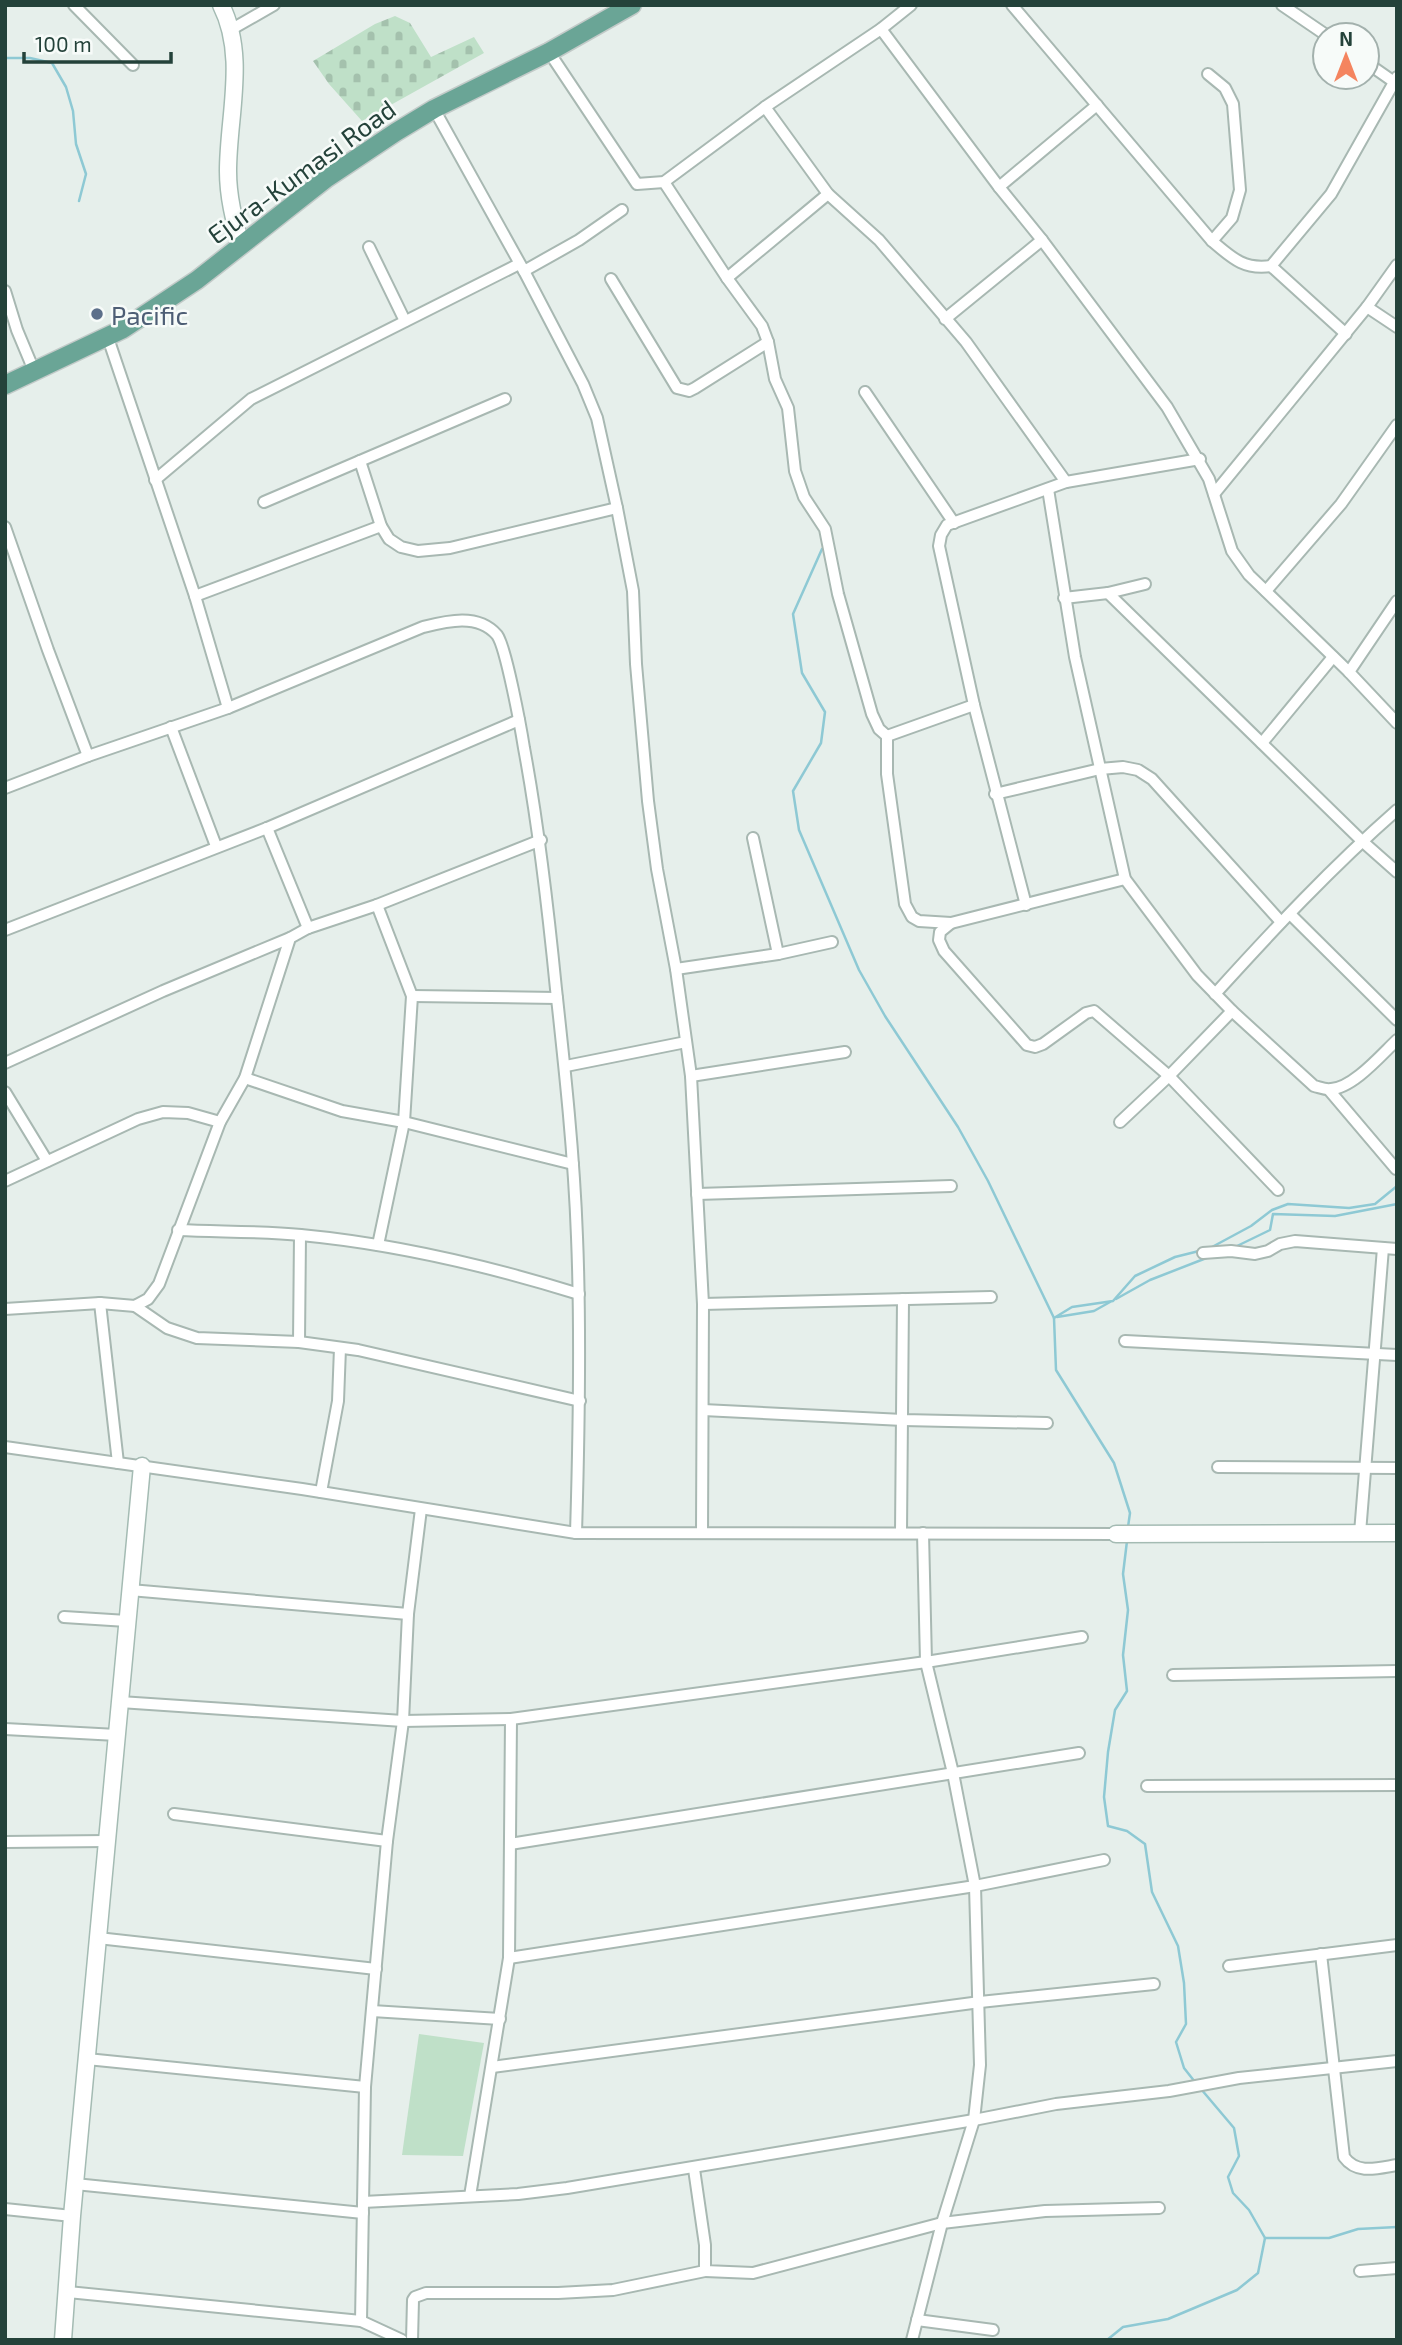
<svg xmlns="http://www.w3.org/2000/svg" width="1402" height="2345" viewBox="0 0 1402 2345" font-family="'Exo 2',sans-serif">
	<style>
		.cemetery { fill: url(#cemetery-stones) }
		.garden { fill: #bfe0c8 }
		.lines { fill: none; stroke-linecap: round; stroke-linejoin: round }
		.stream { stroke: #8ec9d4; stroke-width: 2.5 }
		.street-casing { stroke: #a8b8b2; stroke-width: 14 }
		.secondary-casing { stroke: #a4bbb3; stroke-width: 19 }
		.primary-casing { stroke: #c2cac8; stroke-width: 21 }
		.street { stroke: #fff; stroke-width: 10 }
		.secondary { stroke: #fff; stroke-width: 16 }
		.primary { stroke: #6aa596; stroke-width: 18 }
		.service-dot { fill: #5c6f8a; stroke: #f7fbf9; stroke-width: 2.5 }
		.labels { text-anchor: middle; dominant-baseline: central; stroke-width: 5; stroke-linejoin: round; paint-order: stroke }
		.street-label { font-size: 26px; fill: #24423a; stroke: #f7fbf9 }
		.service-label { font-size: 26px; fill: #4e5e75; stroke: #f7fbf9; text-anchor: start }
	</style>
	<defs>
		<pattern id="cemetery-stones" width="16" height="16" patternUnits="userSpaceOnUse" patternTransform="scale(1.75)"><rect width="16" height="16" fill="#bfe0c8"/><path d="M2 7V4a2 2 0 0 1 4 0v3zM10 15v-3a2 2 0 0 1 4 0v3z" fill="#a4c1ad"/></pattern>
	</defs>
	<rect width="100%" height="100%" fill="#e6efeb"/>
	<path class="cemetery" d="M395,16l15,7 21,34 43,-20 10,16 -122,68 -33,-37 -16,-23 62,-37z"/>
	<path class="garden" d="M419,2034l65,9 -21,113 -61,-1z"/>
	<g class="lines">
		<g class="stream">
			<path d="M5,58h25l22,5 14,24 7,24 3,33 10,30 -7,27"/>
			<path d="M822,549l-29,65 9,59 23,39 -4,31 -28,48 6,39 60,140 26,46 73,111 30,54 66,137 2,52 58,93 16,50 -2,14"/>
			<path d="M1212,1247l39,-21 21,-16 16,-6 61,4 26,-4 22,-18"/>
			<path d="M1235,1247l35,-17 3,-16 62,2 62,-12"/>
			<path d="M1116,1299l34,-19 59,-23"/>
			<path d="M1057,1317l37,-6 16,-9"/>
			<path d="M1054,1318l18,-11 41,-6 22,-25 40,-19 24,-6"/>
			<path d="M1127,1541l-4,33 5,36 -5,45 4,36 -12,19 -7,42 -4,45 4,29 19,5 18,13 7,48 26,54 6,37 2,41 -10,18 8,26 11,14"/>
			<path d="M1265,2238h64l29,-9 39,-2"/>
			<path d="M1107,2340l16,-13 45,-8 69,-29 21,-17 7,-35 -16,-28 -16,-17 -5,-16 11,-21 -5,-28 -33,-39"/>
		</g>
		<g class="street-casing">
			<g id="street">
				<path d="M74,5l59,60"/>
				<path d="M1012,5l200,236c20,17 32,29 59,25l60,-72 66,-117"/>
				<path d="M1282,5l44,30"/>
				<path d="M232,29l42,-24"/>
				<path d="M881,29l118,158 43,53 125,167 42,72 23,72 17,24 100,97 48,51"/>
				<path d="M549,52l88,132 27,-2 101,-75 116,-78 30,-24"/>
				<path d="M1367,63l30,21"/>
				<path d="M1208,74l17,14 8,16 7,86 -8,28 -20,23"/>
				<path d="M765,107l63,87 51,46 87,102 100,140"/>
				<path d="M434,109l90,162 59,113 14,34 20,90 16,83 3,73 12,137 9,68 19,100 15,107 12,228 -1,229"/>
				<path d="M664,182l63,96 35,48 6,16 7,37 13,29 7,63 9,26 21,32 13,65 34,120 7,15 8,7"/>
				<path d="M999,187l98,-82"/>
				<path d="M369,247l36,74"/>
				<path d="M1271,266l75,68"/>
				<path d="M524,271l55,-31 43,-30"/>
				<path d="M727,278l101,-84"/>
				<path d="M611,279l66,109 12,3 6,-3 73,-46"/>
				<path d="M5,291l12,39 18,43"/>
				<path d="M1367,307l30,20"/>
				<path d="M945,319l97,-79"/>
				<path d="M108,338l87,258 33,112"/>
				<path d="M865,392l89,131"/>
				<path d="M360,461l21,65 8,13 12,8 17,4 32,-3 167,-40"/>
				<path d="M155,480l96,-81 268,-135"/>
				<path d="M1048,489l27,168 50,222 72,96 35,36 82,75c5,1 11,4 17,3 22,-1 50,-34 66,-49"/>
				<path d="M1214,494l153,-187 30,-42"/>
				<path d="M264,502l241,-103"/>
				<path d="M5,527l43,123 40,106"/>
				<path d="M1266,591l75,-87 56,-79"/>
				<path d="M1108,593l254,248 35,31"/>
				<path d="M195,596l186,-70"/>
				<path d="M1064,598l44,-5 37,-9"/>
				<path d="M1349,672l48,-71"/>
				<path d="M974,705l-87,31v38l18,130 7,13 7,4 32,2 174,-44"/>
				<path d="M171,727l45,119"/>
				<path d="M1262,743l71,-86"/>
				<path d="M5,788l83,-32 140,-48 195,-81c24,-6 55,-14 74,8 9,12 24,94 27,113 15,80 24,160 32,241 9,82 18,165 21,248 4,98 2,197 -1,296"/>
				<path d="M995,794l105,-25 23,-2 15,3 14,9 129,143"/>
				<path d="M267,828l41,100"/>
				<path d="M753,838l25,116"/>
				<path d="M377,905l35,91 -8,126 -26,123"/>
				<path d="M1026,905l-52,-200 -35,-159 2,-11 6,-10 119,-43 134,-23"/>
				<path d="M1290,914l107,106"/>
				<path d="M951,923l-11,9 -1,8 5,11 83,94 8,2 8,-3 43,-31 8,-2 75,65 109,114"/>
				<path d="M5,930l262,-102 252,-108"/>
				<path d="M676,969l102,-15 54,-12"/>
				<path d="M1215,994c58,-64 117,-127 182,-184"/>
				<path d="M412,996l145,2"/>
				<path d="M5,1063l158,-72 127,-53"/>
				<path d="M566,1066l120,-24"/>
				<path d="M691,1076l154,-24"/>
				<path d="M245,1078l97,33 62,11 169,42"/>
				<path d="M1329,1090l67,79"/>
				<path d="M5,1092l42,69"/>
				<path d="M1120,1122l49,-46 63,-65"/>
				<path d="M5,1181l133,-62 25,-7 25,1 32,9"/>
				<path d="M697,1194l254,-8"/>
				<path d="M178,1230c41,2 82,1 123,5 95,9 188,31 278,59"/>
				<path d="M1203,1253l28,-2 24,3 13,-3 12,-7 15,-3 102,8"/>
				<path d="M100,1303l18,160"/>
				<path d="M703,1304l288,-7"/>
				<path d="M135,1306l32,22 30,10 102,4 59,8 222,51"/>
				<path d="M5,1309l95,-6 35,3 13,-7 11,-15 61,-162 25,-44 45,-140 18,-10 69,-23 164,-65"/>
				<path d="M1125,1341l272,14"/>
				<path d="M299,1342l1,-107"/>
				<path d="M703,1410l200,10 144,3"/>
				<path d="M5,1447l297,42 274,44 540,1"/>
				<path d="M1218,1467l179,1"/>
				<path d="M321,1492l17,-91 2,-53"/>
				<path d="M901,1532l2,-233"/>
				<path d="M1360,1533l23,-285"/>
				<path d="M130,1590l278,24"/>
				<path d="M64,1617l63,4"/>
				<path d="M1173,1675l224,-4"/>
				<path d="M120,1702l283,19 108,-2 415,-57 156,-25"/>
				<path d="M5,1729l112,6"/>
				<path d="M1147,1786l250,-1"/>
				<path d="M174,1814l213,27"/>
				<path d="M5,1842l102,-1"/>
				<path d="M510,1844l569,-91"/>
				<path d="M98,1938l278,31"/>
				<path d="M1321,1954l23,203c13,18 34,11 53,8"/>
				<path d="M509,1958l466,-72 129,-26"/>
				<path d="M1229,1966l168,-21"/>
				<path d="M372,2011l128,8"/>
				<path d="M87,2059l278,28"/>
				<path d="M492,2067l488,-65 174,-18"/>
				<path d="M694,2169l11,76v26l48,2 189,-50 103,-12 114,-3"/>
				<path d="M75,2184l288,29"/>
				<path d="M470,2196l39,-238 2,-239"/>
				<path d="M363,2202l155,-8 49,-6 407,-68 82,-16 113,-13 70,-13 158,-17"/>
				<path d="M5,2209l67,7"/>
				<path d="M1360,2271l37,-3"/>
				<path d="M68,2292l293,29 41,19"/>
				<path d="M917,2320l76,10"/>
				<path d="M361,2321l4,-234 22,-246 16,-120 5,-107 13,-105"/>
				<path d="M412,2340l1,-40 2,-3 11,-4h132l55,-3 92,-19"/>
				<path d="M912,2340l30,-117 32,-103 6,-55 -5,-179 -22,-113 -27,-111 -3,-129"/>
			</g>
		</g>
		<g class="secondary-casing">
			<g id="secondary">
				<path d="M221,5c26,51 7,111 7,166 0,26 6,49 13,74"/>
				<path d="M1116,1534l281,-1"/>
				<path d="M63,2340l9,-124 70,-750"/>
			</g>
		</g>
		<g class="primary-casing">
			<path id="primary" d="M5,385l118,-56 74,-49 130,-102 69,-46 38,-23 115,-57 83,-47"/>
		</g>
		<use href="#street" class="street"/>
		<use href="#secondary" class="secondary"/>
		<use href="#primary" class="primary"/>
	</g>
	<circle class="service-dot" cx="97" cy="314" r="7"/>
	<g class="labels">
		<g class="street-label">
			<text transform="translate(301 171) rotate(-36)">Ejura-Kumasi Road</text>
		</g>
		<g class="service-label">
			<text x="111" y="314">Pacific</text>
		</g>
	</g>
	<rect width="1402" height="2345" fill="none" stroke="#24423a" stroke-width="14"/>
	<g transform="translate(1346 56)"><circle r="33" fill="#f7fbf9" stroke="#a3b1ad" stroke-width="2"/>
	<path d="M0-5L12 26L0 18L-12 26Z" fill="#f4845f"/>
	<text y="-10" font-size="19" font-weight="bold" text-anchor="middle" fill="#24423a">N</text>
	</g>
	<path d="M24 52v10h147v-10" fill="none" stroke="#24423a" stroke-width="3.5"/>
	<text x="35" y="52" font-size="21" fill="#24423a" stroke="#f7fbf9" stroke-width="5" paint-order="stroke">100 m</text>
</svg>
